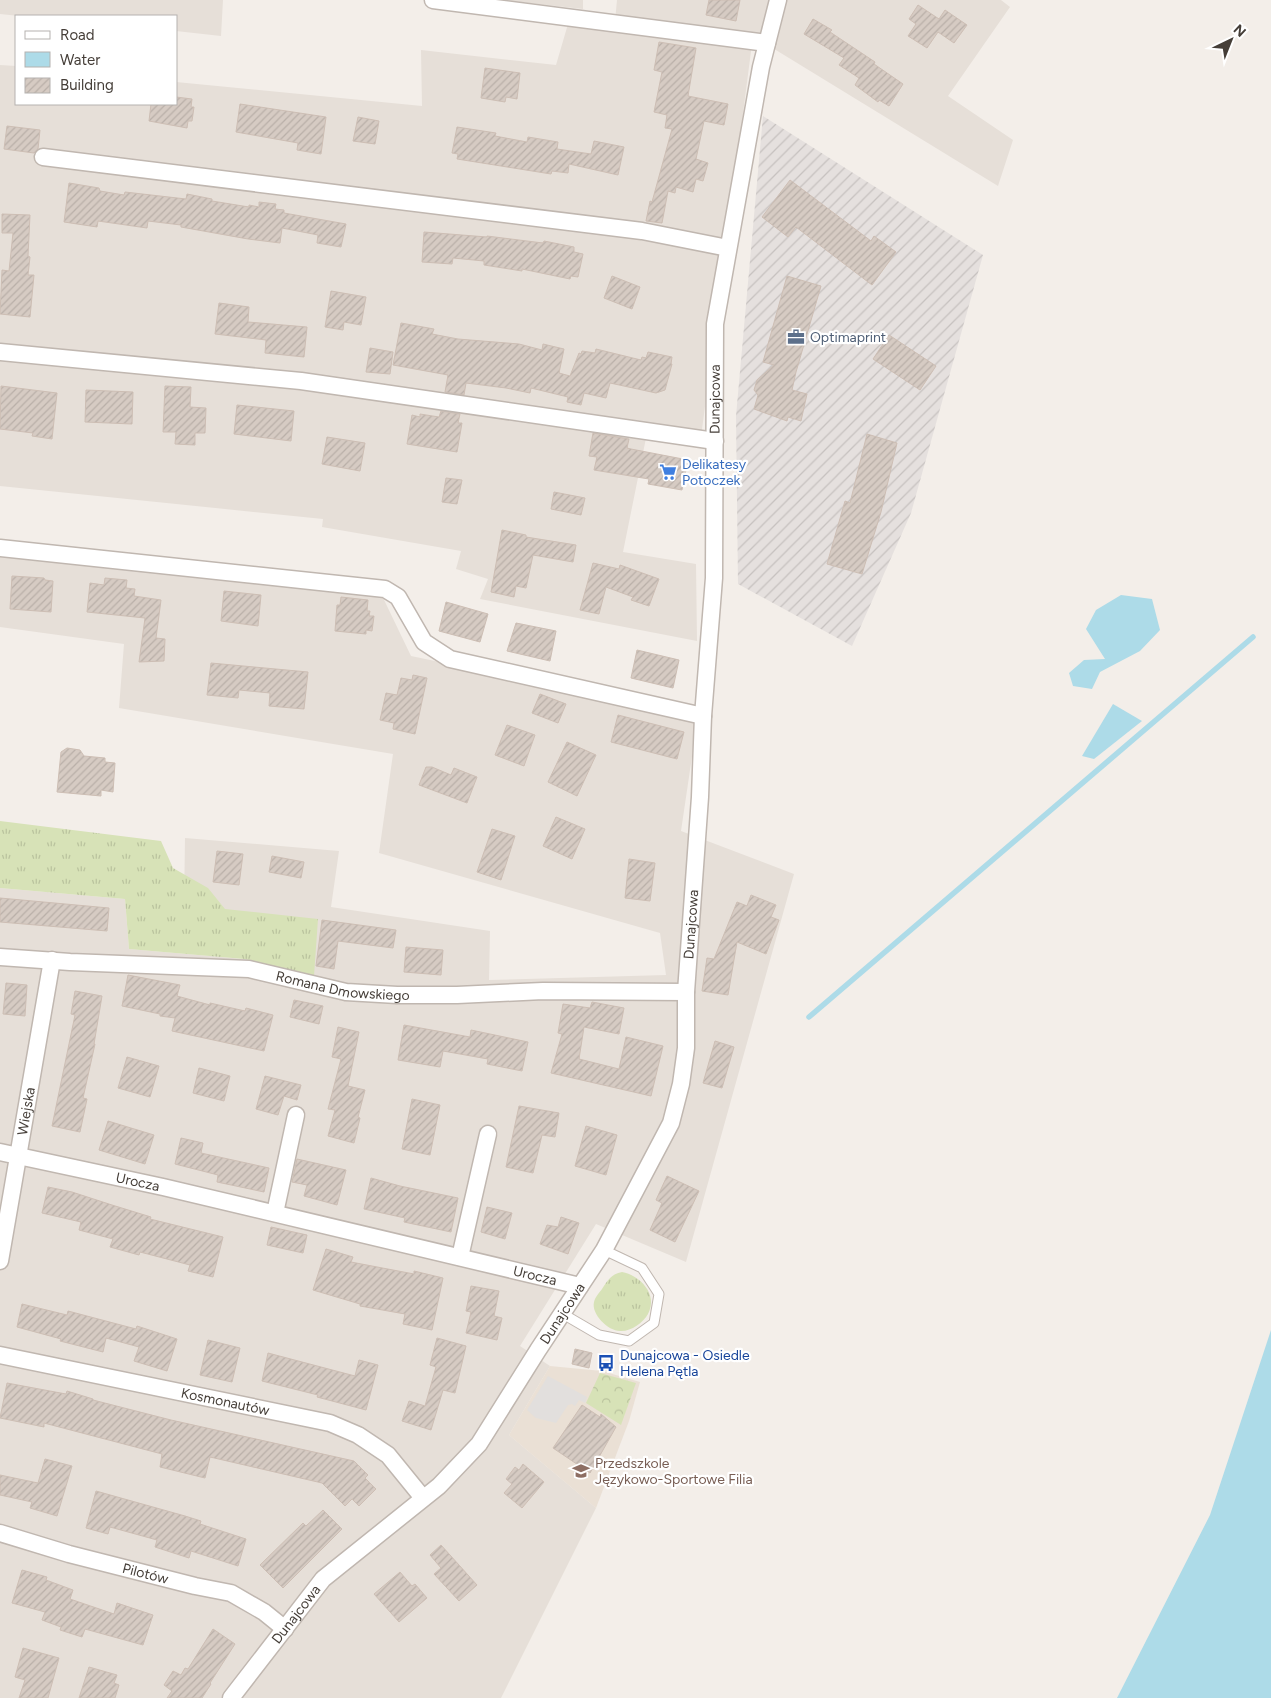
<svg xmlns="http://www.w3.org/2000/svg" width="1271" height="1698" viewBox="0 0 1271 1698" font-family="Figtree,sans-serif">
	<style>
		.residential { fill: #e6dfd8 }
		.industrial { fill: url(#industrial-furrows) }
		.education { fill: #eae0d5 }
		.grass { fill: url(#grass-tufts) }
		.park { fill: url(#park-crowns) }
		.parking { fill: #e2dfdd }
		.water { fill: #addbe8 }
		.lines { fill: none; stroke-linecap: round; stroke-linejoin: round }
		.stream { stroke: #addbe8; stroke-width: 5.5 }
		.building { fill: url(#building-hatch); stroke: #cdbeb4 }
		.lane-casing { stroke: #c0b7b0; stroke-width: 11 }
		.street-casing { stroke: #c0b7b0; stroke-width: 19 }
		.lane { stroke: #fff; stroke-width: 9 }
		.street { stroke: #fff; stroke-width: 16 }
		.labels { text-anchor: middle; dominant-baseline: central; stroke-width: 4.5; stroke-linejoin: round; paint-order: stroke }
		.service-label { font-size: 14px; fill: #4e5e75; stroke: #fff; text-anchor: start }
		.street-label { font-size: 14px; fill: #453e38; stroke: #fff }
		.shop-label { font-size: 14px; fill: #366cbe; stroke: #fff; text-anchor: start }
		.transit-label { font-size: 14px; fill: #164399; stroke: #fff; text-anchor: start }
		.education-label { font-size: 14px; fill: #785e54; stroke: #fff; text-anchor: start }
	</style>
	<defs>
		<pattern id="industrial-furrows" width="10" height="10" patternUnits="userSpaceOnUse" patternTransform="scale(1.25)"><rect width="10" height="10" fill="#e5e0de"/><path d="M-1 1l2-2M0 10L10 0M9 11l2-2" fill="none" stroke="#c6c1bf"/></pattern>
		<pattern id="grass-tufts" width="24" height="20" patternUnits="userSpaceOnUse" patternTransform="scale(1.25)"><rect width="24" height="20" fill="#d7e2b7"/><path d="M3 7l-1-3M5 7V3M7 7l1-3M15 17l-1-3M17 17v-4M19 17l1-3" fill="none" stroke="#bac39e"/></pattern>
		<pattern id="park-crowns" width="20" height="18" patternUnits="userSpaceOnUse" patternTransform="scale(1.25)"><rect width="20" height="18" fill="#d7e2b7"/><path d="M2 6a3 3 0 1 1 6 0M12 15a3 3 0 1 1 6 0" fill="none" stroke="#bac39e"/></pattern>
		<pattern id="building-hatch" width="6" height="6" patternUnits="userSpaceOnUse" patternTransform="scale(1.25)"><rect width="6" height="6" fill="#d6cbc3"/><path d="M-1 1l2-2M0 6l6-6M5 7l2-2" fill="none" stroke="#b9afa8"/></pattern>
	</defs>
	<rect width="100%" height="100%" fill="#f3eee9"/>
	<g class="residential">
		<path d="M0,0h223l-2,36 -45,-5v-15h-157l-19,-2z"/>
		<path d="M504,0h79v9z"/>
		<path d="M617,0h384l9,7 -62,89 65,44 -15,46 -245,-150 -53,409 -54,-7 -23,114 73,12 1,77 -217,-42 8,-20 -32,-10 5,-18 -139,-24 1,-8 -323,-33v-421l16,1v38h160v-22l246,24 -1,-56 135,15 12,-41 46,8z"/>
		<path d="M0,541l374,38 37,77 287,60 -17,115 113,43 -108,388 -90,-38 -76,122 30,20 -41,69 87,73 -95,190h-501v-810l125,11 4,50 175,15 -120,-57 1,-69 154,13 -8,56 159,24 -1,49 177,-5 -6,-42 -281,-80 14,-99 -274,-46 5,-64 -124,-17z"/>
	</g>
	<path class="industrial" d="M763,116l220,139 -72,258 -59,133 -114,-62 -2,-168z"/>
	<path class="education" d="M550,1366l52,5 38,11 -11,39 -33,87 -87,-73z"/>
	<g class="grass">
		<path d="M0,821l161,20 12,27 35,20 17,21 93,10 -4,57 -70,-17 -115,-10 -4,-50 -125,-11z"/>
		<path d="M622,1272c17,3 37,22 26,42 -5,9 -18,18 -28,17 -12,0 -29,-17 -26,-29 1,-5 6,-10 8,-13 6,-9 9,-15 20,-17z"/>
	</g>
	<path class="park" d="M600,1373l36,10 -15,42 -35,-22z"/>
	<path class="parking" d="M548,1376l39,21 -2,6 -6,-3 -4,6 -3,-2 -4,1 -12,18 -20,-5 -9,-8z"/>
	<g class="water">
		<path d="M1121,595l31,4 8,31 -20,21 -40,21 -8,17 -19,-3 -4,-13 15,-13 21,-1 -19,-30 10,-19z"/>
		<path d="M1113,704l29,17 -48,38 -12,-3z"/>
		<path d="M1271,1330v368h-154l93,-183z"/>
	</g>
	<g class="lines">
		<path class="stream" d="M809,1017l444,-380"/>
	</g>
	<g class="building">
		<path d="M709,0h31l-4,21 -30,-6z"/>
		<path d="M918,5l21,14 6,-9 22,15 -13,18 -16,-11 -11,16 -19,-12 8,-12 -7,-5z"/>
		<path d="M813,19l19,11 -2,2 45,30 -1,2 29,20 -14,22 -10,-6 -1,2 -23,-17 4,-7 -20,-13 5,-7 -40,-24z"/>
		<path d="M659,42l37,6 -8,48 40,8 -4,21 -20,-4 -8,38 12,4 -5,18 -7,-2 -3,13 -17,-5 -1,6 -7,-2 -6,32 -16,-2 4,-20 2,1 20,-73 -7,-1 2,-13 -13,-3 8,-40 -8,-2z"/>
		<path d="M485,68l35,5 -3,26 -11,-2 -1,5 -24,-4z"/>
		<path d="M176,97l16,2 -1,8h3l-2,14h-4l-1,7 -38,-7 2,-17h25z"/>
		<path d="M240,104l86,13 -5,37 -24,-4 1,-7 -62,-11z"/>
		<path d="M358,117l21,4 -4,23 -22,-3z"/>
		<path d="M7,126l33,4 -2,19 -4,4 -30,-4z"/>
		<path d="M457,127l39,6 -1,3 32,6 1,-5 30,5 -1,7 34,5 3,-13 30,6 -6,28 -49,-11 -1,9 -16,-2 -1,3 -94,-15 1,-5 -6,-1z"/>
		<path d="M790,180l81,61 3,-5 22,16 -24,33 -76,-58 -8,10 -26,-20z"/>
		<path d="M69,183l30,5 1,3 24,4 1,-3 61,7 1,-5 25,5v2l37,6v-2l10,2v-5l17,2 -1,5 9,1v3l62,11 -5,23 -24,-4 1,-8 -36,-7 -2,15 -32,-4 -67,-12v-2l-33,-4 -1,7 -49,-7 -1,6 -33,-5z"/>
		<path d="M2,214l28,1 -2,41 2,1 -2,18h6l-4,42 -30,-3 2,-44 7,1 4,-38h-11z"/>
		<path d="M424,232l63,5v-1l56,7 1,-2 30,6v5l9,2 -5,23 -7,-1 -1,3 -48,-10v2l-38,-6v-4l-31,-3 -1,6 -30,-2z"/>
		<path d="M612,276l28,11 -8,22 -28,-11z"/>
		<path d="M787,276l34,10 -25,86 -4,18 15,4 -6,27 -13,-4 -1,4 -33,-12 4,-14 -4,-5 3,-10 17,-15 -11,-3z"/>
		<path d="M331,291l35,6 -5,28 -17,-3 -1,8 -18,-3z"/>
		<path d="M219,303l30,4 -1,15 59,5 -3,30 -39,-4 1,-13 -51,-6z"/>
		<path d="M401,323l33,6 -2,5 26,5 61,5 23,6 1,-6 21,5 -5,24 11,3 9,-23 2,1 1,-3 13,2 1,-4 45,11 1,-3 4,1 2,-6 24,5 -1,7h1l-7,26 -9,3 -46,-10 -4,15 -22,-5 -3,12 -14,-3 1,-5 -37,-9 -1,5 -24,-5 -40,-5 -2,12 -19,-3 3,-17 -55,-10z"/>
		<path d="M889,335l47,31 -16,24 -47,-31z"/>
		<path d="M370,348l23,4 -3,22 -24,-2z"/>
		<path d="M1,386l56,7 -5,46 -20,-3 1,-3 -33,-4z"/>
		<path d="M165,386l26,1 -1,20 16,1 -1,25h-10v12l-20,-1 1,-12h-13z"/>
		<path d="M86,390l47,2 -1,32 -47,-2z"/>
		<path d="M237,405l57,6 -3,30 -57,-7z"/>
		<path d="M441,411l19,3 -2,9h4l-5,29 -50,-8 5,-29 8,2v-3l19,3z"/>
		<path d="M593,433l36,6 -2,9 4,1 57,11 -6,30 -34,-6 1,-5 -55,-9 3,-13 -8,-1z"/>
		<path d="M867,434l30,9 -16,69 -19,62 -35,-10 18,-63 5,2z"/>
		<path d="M327,437l38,6 -5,28 -38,-7z"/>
		<path d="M446,478l16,2 -5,24 -15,-2z"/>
		<path d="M554,492l31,6 -4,17 -30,-6z"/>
		<path d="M502,530l24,5v2l50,8 -3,17 -40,-7 -7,33 -10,-2 -2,11 -23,-5z"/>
		<path d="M593,563l26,6 1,-4 39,14 -10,27 -18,-6 2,-3 -27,-10 -7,27 -19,-4z"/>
		<path d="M12,576l32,2 1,2 8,1 -2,31 -41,-3z"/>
		<path d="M105,578l22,2 -1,8 9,1 -1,7 27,4 -5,38 9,1 -1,22 -25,1 6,-44 -58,-6 3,-29 14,2z"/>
		<path d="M224,591l37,4 -3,31 -37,-5z"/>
		<path d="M341,597l27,3 -1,11h3l-1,5h5l-2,15 -6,-1v4l-31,-3 2,-26h3z"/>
		<path d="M446,602l42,12 -8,28 -41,-11z"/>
		<path d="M516,623l40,8 -6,30 -43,-10z"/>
		<path d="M637,650l42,10 -6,28 -42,-10z"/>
		<path d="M211,663l97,9 -4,37 -35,-3 1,-13 -31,-3 -1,8 -31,-3z"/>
		<path d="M413,675l14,3 -12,56 -22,-5 1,-6 -14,-3 6,-27 11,2 4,-17 11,2z"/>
		<path d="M540,694l26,10 -8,19 -26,-10z"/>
		<path d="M618,715l66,17 -7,27 -66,-17z"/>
		<path d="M507,725l28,10 -11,31 -29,-11z"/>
		<path d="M567,742l29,13 -19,41 -29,-14z"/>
		<path d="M67,748l13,2 4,6 21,2v4l10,1 -2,29 -12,-2v6l-44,-4 4,-40z"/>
		<path d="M426,767h6l19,8 3,-7 23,9 -10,26 -48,-18z"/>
		<path d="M556,817l29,12 -13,30 -29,-13z"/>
		<path d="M492,829l23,7 -14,44 -24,-8z"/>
		<path d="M217,851l26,3 -4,31 -26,-3z"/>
		<path d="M272,856l32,6 -3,16 -32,-6z"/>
		<path d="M629,859l26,4 -5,38 -25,-3z"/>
		<path d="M751,895l25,10 -5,12 8,3 -13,34 -29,-12 -9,53 -26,-4 5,-33 7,1 23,-57 10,4z"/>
		<path d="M0,898l109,10 -2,23 -107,-9z"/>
		<path d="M322,920l74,10 -3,18 -55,-7 -4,28 -18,-3z"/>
		<path d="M406,947l37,3 -2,25 -37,-3z"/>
		<path d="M128,975l52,10 -3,11 33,9v-2l35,8 1,-3 27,7 -9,36 -92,-20 3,-13 -15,-2v-2l-38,-8z"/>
		<path d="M6,983l21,2 -2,31 -22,-2z"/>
		<path d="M75,991l27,5 -8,48h1l-12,54 4,1 -7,33 -28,-6 23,-111 -4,-1z"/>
		<path d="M294,1000l29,6 -4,18 -29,-7z"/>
		<path d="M592,1002l32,6 -5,26 -35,-7 -5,32 40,10 7,-32 37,9 -12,50 -100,-23 11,-39 -4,-1 5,-29 27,4z"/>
		<path d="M404,1025l66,12 1,-7 57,12 -6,29 -35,-7 1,-5 -45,-8 -3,16 -42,-7z"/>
		<path d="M338,1027l21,5 -11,54 17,4 -7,27 2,1 -6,25 -26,-7 7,-26 -7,-1 13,-50 -9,-2z"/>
		<path d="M715,1041l19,6 -12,41 -19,-5z"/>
		<path d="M127,1057l32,9 -9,31 -32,-9z"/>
		<path d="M199,1068l31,8 -6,25 -31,-8z"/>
		<path d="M265,1076l36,9 -4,15 -13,-4 -6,19 -22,-6z"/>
		<path d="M412,1099l28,6 -10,50 -28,-6z"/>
		<path d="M519,1106l40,7 -4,24 -13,-2 -9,38 -27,-6z"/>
		<path d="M108,1121l46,14 -9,29 -46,-14z"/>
		<path d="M586,1126l31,9 -11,40 -31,-9z"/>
		<path d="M181,1138l22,5 -2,10 68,15 -5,24 -47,-10 1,-7 -43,-11z"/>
		<path d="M297,1159l49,11 -9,35 -33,-9 3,-11 -15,-3z"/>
		<path d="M667,1176l32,15 -24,51 -25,-12 12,-27 -6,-3z"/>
		<path d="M371,1178l29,8 58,12 -7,34 -47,-10 1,-4 -41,-9z"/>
		<path d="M48,1187l24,5 40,13 39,12 -1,2 73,18 -10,40 -25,-6 2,-6 -50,-13 -1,3 -29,-8 3,-8 -34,-9 2,-8 -39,-9z"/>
		<path d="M487,1207l25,6 -7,26 -24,-7z"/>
		<path d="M561,1217l18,6 -11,31 -28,-10 7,-19 11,2z"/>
		<path d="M271,1227l36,8 -4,18 -36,-8z"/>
		<path d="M326,1249l27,8 -2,5 63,12v-3l29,7 -11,52 -29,-6 2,-10 -45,-8v-2l-47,-14z"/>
		<path d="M471,1286l28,5 -5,25 8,2 -5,22 -31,-7 5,-21 -5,-1z"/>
		<path d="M22,1304l45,11 1,-4 68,18 1,-3 40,13 -10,32 -33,-10 5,-14 -33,-9 -3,14 -43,-11 1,-2 -44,-12z"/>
		<path d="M437,1338l29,8 -11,47 -12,-3 -12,40 -29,-9 7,-20 16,5 11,-39 -6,-2z"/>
		<path d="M208,1340l32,8 -8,34 -32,-7z"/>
		<path d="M575,1349l17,4 -3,15 -17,-4z"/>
		<path d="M268,1353l87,23 4,-16 19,5 -12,45 -49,-13 1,-2 -56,-14z"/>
		<path d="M7,1383l59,11 1,-3 26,8v1l78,20 183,41 14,14 -3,3 11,11 -17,17 -7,-7 -7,7 -23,-23 -112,-26 -5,21 -45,-11 2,-13 -118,-31v4l-44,-9z"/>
		<path d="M582,1405l18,12 1,-3 15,13 -26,46 -37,-25z"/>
		<path d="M45,1459l27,7 -15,50 -27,-8 2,-6 -32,-7v-20l38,8z"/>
		<path d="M523,1464l21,18 -22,26 -18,-15 8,-9 -6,-5 9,-12 4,3z"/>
		<path d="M96,1491l89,25 16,5 -1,3 46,15 -8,27 -47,-15 -2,7 -34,-11 2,-7 -47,-13 -2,7 -22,-6z"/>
		<path d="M323,1510l19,19 -59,59 -23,-23 43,-42 3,3z"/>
		<path d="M441,1545l36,40 -18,16 -25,-27 7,-6 -11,-13z"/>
		<path d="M22,1570l25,7 -1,3 27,10 -3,9 44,15 3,-11 36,12 -10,30 -58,-16 -3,8 -22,-7 1,-3 -19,-7 3,-8 -33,-9z"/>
		<path d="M400,1572l12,14 3,-2 12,14 -28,24 -25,-28z"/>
		<path d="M213,1629l22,15 -25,39 1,1 -9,14h-35l5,-7 -8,-6 9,-14 8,4 4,-7 3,1z"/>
		<path d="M23,1648l36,10 -11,40h-29l6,-18 -10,-3z"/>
		<path d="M89,1667l28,8 -3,8 5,2 -4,13h-36z"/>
	</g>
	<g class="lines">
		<g class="lane-casing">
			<path id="lane" d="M563,1314l36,21 30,6 25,-18 5,-29 -17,-26 -38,-18"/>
		</g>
		<g class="street-casing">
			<g id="street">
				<path d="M433,0l334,43"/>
				<path d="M43,157l599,74 86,17"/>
				<path d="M0,352l301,29 414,60"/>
				<path d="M0,548l385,41 13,8 26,45 26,17 253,57"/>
				<path id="s1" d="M0,957l70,5 179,7 97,23 51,3h60l86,-4 143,1"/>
				<path id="s2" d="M0,1152l163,35 417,99"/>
				<path d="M275,1213l21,-98"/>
				<path d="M460,1257l28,-123"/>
				<path id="s3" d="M0,1261l52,-301"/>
				<path id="s4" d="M0,1355l330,68 28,12 30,20 35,43"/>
				<path id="s5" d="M0,1533l69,21 126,32 36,7 33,19 21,17"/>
				<path id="s6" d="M231,1698l92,-119 116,-93 40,-42 59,-94 66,-100 67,-127 10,-39 5,-36v-56l14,-195 3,-81 11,-138 1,-254 46,-257 17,-67"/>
			</g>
		</g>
		<use href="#lane" class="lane"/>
		<use href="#street" class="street"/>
	</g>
	<defs>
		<g id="office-bare" transform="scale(1.35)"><path d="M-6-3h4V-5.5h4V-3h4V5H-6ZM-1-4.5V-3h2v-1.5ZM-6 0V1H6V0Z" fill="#5c6f8a" stroke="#fff" stroke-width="2.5" paint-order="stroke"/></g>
		<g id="supermarket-bare" transform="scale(1.35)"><path d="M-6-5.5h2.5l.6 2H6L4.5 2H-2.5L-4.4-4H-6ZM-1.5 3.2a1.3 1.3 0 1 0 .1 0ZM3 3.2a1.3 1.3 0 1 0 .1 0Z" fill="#3f7fe0" stroke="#fff" stroke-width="2.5" paint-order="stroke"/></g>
		<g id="bus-bare" transform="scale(1.35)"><path d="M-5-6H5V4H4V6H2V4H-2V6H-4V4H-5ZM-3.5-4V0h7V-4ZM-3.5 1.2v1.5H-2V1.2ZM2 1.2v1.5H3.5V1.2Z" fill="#1a4fb4" stroke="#fff" stroke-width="2.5" paint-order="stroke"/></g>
		<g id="school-bare" transform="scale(1.35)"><path d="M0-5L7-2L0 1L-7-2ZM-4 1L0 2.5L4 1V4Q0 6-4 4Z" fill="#8d6e63" stroke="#fff" stroke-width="2.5" paint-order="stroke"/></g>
	</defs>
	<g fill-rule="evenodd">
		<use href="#office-bare" x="796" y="337"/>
		<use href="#supermarket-bare" x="668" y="472"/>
		<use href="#bus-bare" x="606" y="1363"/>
		<use href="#school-bare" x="581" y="1471"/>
	</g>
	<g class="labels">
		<g class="service-label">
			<text x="810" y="337">Optimaprint</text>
		</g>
		<g class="street-label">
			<text stroke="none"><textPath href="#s6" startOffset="1458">Dunajcowa</textPath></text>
			<text stroke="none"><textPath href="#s6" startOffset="932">Dunajcowa</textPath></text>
			<text stroke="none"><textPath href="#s1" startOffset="345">Romana Dmowskiego</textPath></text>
			<text stroke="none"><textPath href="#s3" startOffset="152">Wiejska</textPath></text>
			<text stroke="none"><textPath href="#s2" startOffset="141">Urocza</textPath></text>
			<text stroke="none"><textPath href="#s2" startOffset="549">Urocza</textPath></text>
			<text stroke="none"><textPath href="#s6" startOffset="512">Dunajcowa</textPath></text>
			<text stroke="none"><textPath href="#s4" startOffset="230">Kosmonautów</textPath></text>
			<text stroke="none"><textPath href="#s5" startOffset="151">Pilotów</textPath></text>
			<text stroke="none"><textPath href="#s6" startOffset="106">Dunajcowa</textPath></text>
		</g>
		<g class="shop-label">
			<text x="682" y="464">Delikatesy<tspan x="682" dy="16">Potoczek</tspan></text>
		</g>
		<g class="transit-label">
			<text x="620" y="1355">Dunajcowa - Osiedle<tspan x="620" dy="16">Helena Pętla</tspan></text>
		</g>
		<g class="education-label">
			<text x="595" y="1463">Przedszkole<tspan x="595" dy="16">Językowo-Sportowe Filia</tspan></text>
		</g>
	</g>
	<rect x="15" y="15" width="162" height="90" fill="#ffffff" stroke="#b5b2af"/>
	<rect x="25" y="31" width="25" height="8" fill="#ffffff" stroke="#b5b2af"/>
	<text x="60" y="40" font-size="15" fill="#453e38">Road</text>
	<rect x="25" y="52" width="25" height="15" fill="#addbe8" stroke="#b5b2af"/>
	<text x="60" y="65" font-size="15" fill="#453e38">Water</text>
	<rect x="25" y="78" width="25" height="15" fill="url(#building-hatch)" stroke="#b5b2af"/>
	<text x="60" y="90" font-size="15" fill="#453e38">Building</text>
	<g transform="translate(1231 40) rotate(43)" stroke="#ffffff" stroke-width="4" paint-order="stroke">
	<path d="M0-4L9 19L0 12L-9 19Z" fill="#453e38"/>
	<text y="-8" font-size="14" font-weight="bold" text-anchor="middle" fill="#453e38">N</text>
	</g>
</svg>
